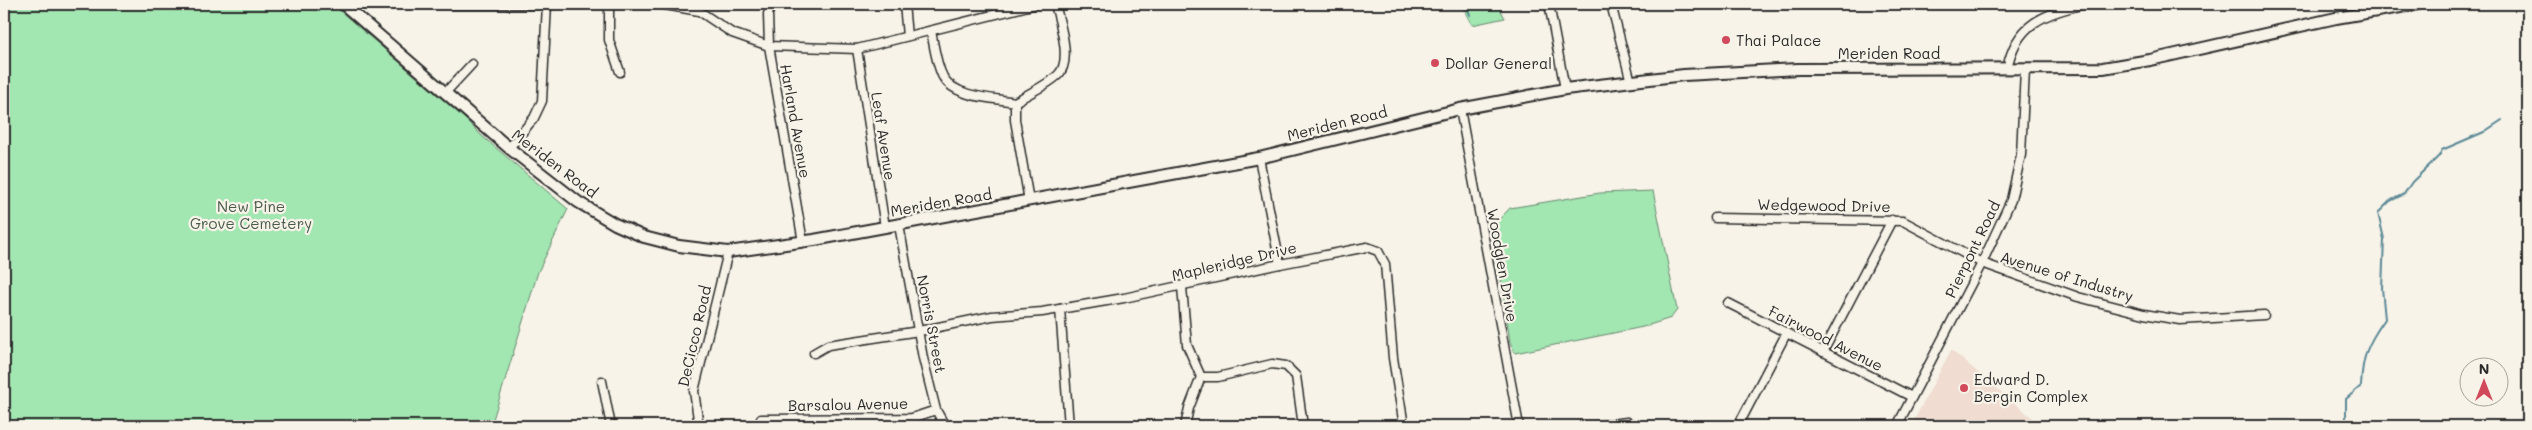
<svg xmlns="http://www.w3.org/2000/svg" width="2532" height="430" viewBox="0 0 2532 430" font-family="Mali,sans-serif">
	<style>
		.built { fill: #f0dcd0 }
		.green { fill: #a2e6b1; stroke: #66886e }
		.lines { fill: none; stroke-linecap: round; stroke-linejoin: round }
		.stream { stroke: #5a8795; stroke-width: 2 }
		.minor-casing { stroke: #2b2b2b; stroke-width: 11 }
		.major-casing { stroke: #2b2b2b; stroke-width: 14 }
		.minor { stroke: #f7f3e8; stroke-width: 8 }
		.major { stroke: #f7f3e8; stroke-width: 10 }
		.poi-dot { fill: #d1495b; stroke: #f7f3e8; stroke-width: 2 }
		.labels { text-anchor: middle; dominant-baseline: central; stroke-width: 4.5; stroke-linejoin: round; paint-order: stroke }
		.poi-label { font-size: 15px; fill: #2b2b2b; stroke: #f7f3e8; text-anchor: start }
		.street-label { font-size: 15px; fill: #2b2b2b; stroke: #f7f3e8 }
		.park-label { font-size: 15px; fill: #495a4c; stroke: #f7f3e8 }
	</style>
	<rect width="100%" height="100%" fill="#f7f3e8"/>
	<filter id="ink" filterUnits="userSpaceOnUse"><feTurbulence type="fractalNoise" baseFrequency=".02" numOctaves="2"/><feDisplacementMap in="SourceGraphic" scale="10" xChannelSelector="R" yChannelSelector="G"/><feConvolveMatrix kernelMatrix="1 2 1 2 8 2 1 2 1" color-interpolation-filters="sRGB"/></filter>
	<g filter="url(#ink)">
		<path class="built" d="M1951,350l91,76h-131z"/>
		<g class="green">
			<path d="M4,4h328l132,114 18,18 86,73 -30,63 -47,154h-487z"/>
			<path d="M1462,4h35l8,14 -33,7z"/>
			<path d="M1653,191l24,119 -6,8 -28,9 -128,26 -5,-11 -9,-63 -10,-51 19,-20 90,-15z"/>
		</g>
		<g class="lines">
			<g class="stream">
				<path d="M1466,4l4,11"/>
				<path d="M2346,426v-27l15,-13c1,-30 7,-43 24,-67l-3,-31 2,-49 -6,-26 12,-12 14,-7 8,-12 27,-26 3,-6 42,-18 18,-12"/>
			</g>
			<g class="minor-casing">
				<g id="minor">
					<path d="M450,4h103"/>
					<path d="M609,4v36l11,32"/>
					<path d="M659,4l40,7 33,22 37,13 88,3 179,-45"/>
					<path d="M772,4l-4,10 1,32 34,196"/>
					<path d="M904,4l3,32"/>
					<path d="M1549,4l16,85"/>
					<path d="M1611,4l20,78"/>
					<path d="M351,10l12,-6"/>
					<path d="M931,31c3,14 5,33 12,46 12,21 51,21 72,25 14,-9 31,-16 43,-27 15,-14 1,-54 -3,-71"/>
					<path d="M857,49l28,178"/>
					<path d="M2007,69c9,-46 37,-55 78,-65"/>
					<path d="M446,92l26,-28"/>
					<path d="M1015,102v18l14,81"/>
					<path d="M1460,109l59,317"/>
					<path d="M509,148l25,-30 8,-17 5,-97"/>
					<path d="M1259,158l21,106"/>
					<path d="M1715,218l188,3 79,42 96,34 66,17 36,6 84,-5"/>
					<path d="M899,225l24,133 13,52 9,16"/>
					<path d="M1182,287l5,58 14,32"/>
					<path d="M1728,303l184,94"/>
					<path d="M1060,309l9,117"/>
					<path d="M1823,352l69,-132"/>
					<path d="M814,353l14,-8 91,-14 73,-15 50,-4 82,-14 156,-34 87,-17 11,4 7,13 8,94 11,68"/>
					<path d="M1201,377h17l54,-13 14,2 10,10 7,50"/>
					<path d="M602,381l9,45"/>
					<path d="M761,419l151,-1 24,-8"/>
					<path d="M699,426l-5,-35 34,-139"/>
					<path d="M1185,426l4,-18 12,-31"/>
					<path d="M1594,426l33,-4 8,4"/>
					<path d="M1738,426l48,-92"/>
					<path d="M1897,426l85,-163 29,-63 10,-45 4,-86"/>
				</g>
			</g>
			<g class="major-casing">
				<path id="major" d="M343,4l166,144 69,54 37,22 29,13 35,9 49,6 86,-12 445,-82 201,-49 105,-20 119,-14 114,-6 305,-1 47,-8 186,-42 82,-14"/>
			</g>
			<use href="#minor" class="minor"/>
			<use href="#major" class="major"/>
		</g>
	</g>
	<g class="poi-dot">
		<circle cx="1726" cy="40" r="5"/>
		<circle cx="1435" cy="63" r="5"/>
		<circle cx="1964" cy="388" r="5"/>
	</g>
	<g class="labels">
		<g class="poi-label">
			<text x="1736" y="40">Thai Palace</text>
			<text x="1445" y="63">Dollar General</text>
			<text x="1974" y="379">Edward D.<tspan x="1974" dy="17">Bergin Complex</tspan></text>
		</g>
		<g class="street-label">
			<text x="1889" y="53">Meriden Road</text>
			<text transform="translate(796 121) rotate(80)">Harland Avenue</text>
			<text transform="translate(1337 123) rotate(-14)">Meriden Road</text>
			<text transform="translate(884 136) rotate(81)">Leaf Avenue</text>
			<text transform="translate(555 163) rotate(37)">Meriden Road</text>
			<text transform="translate(941 202) rotate(-10)">Meriden Road</text>
			<text transform="translate(1824 205) rotate(1)">Wedgewood Drive</text>
			<text transform="translate(1972 249) rotate(-64)">Pierpont Road</text>
			<text transform="translate(1234 261) rotate(-13)">Mapleridge Drive</text>
			<text transform="translate(1503 265) rotate(80)">Woodglen Drive</text>
			<text transform="translate(2067 276) rotate(17)">Avenue of Industry</text>
			<text transform="translate(932 324) rotate(79)">Norris Street</text>
			<text transform="translate(694 336) rotate(-77)">DeCicco Road</text>
			<text transform="translate(1826 338) rotate(27)">Fairwood Avenue</text>
			<text transform="translate(848 404) rotate(-1)">Barsalou Avenue</text>
		</g>
		<g class="park-label">
			<text x="251" y="206">New Pine<tspan x="251" dy="17">Grove Cemetery</tspan></text>
		</g>
	</g>
	<rect width="2532" height="430" fill="none" stroke="#f7f3e8" stroke-width="20"/>
	<rect x="10" y="10" width="2512" height="410" fill="none" stroke="#2b2b2b" stroke-width="2" filter="url(#ink)"/>
	<g transform="translate(2484 382)"><circle r="24" fill="#f7f3e8" stroke="#a5a39c"/>
	<path d="M0-4L9 19L0 12L-9 19Z" fill="#d1495b"/>
	<text y="-8" font-size="14" font-weight="bold" text-anchor="middle" fill="#2b2b2b">N</text>
	</g>
</svg>
